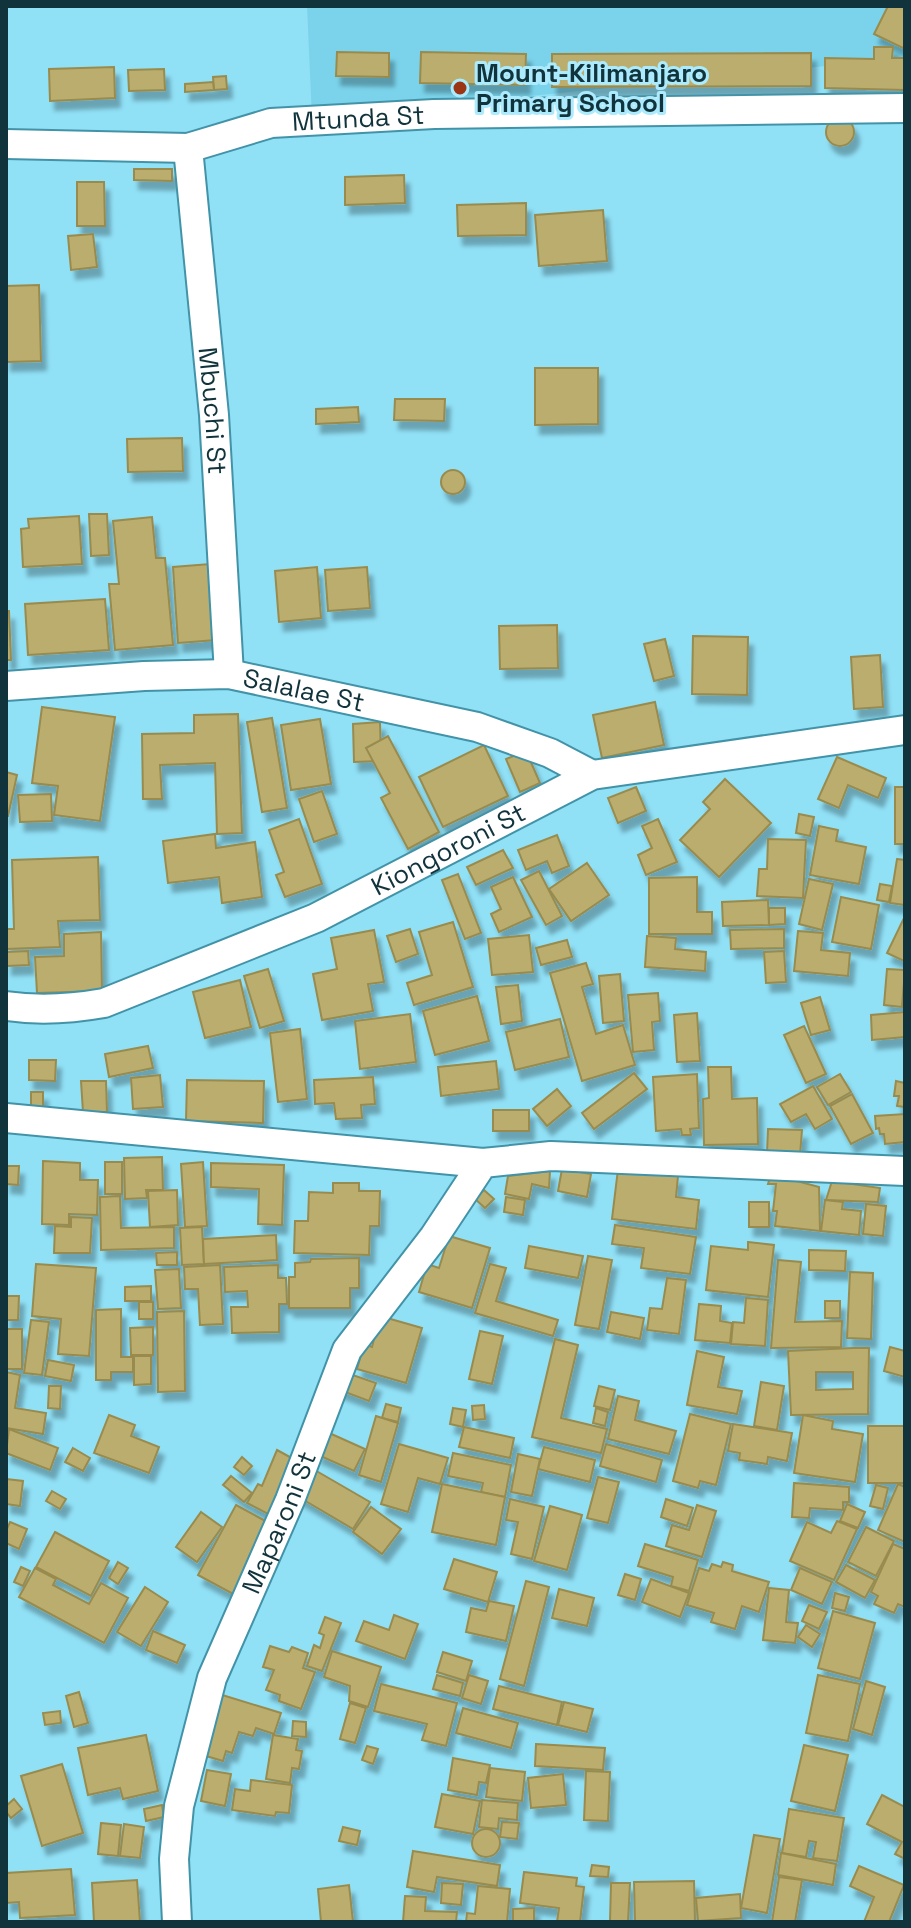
<svg xmlns="http://www.w3.org/2000/svg" width="911" height="1928" viewBox="0 0 911 1928" font-family="'Space Grotesk',sans-serif">
	<style>
		.built { fill: #7ad3eb }
		.building { fill: #bbad6e; stroke: #998b4d; stroke-width: 2; fill-rule: evenodd; filter: url(#shadow) }
		.lines { fill: none; stroke-linecap: round; stroke-linejoin: round }
		.minor-casing { stroke: #4293a8; stroke-width: 32 }
		.minor { stroke: #fff; stroke-width: 28 }
		.poi-dot { fill: #9c3513; stroke: #acebfd; stroke-width: 3 }
		.labels { text-anchor: middle; dominant-baseline: central; stroke-width: 6; stroke-linejoin: round; paint-order: stroke }
		.poi-label { font-size: 26px; font-weight: bold; fill: #11333c; stroke: #acebfd; text-anchor: start }
		.street-label { font-size: 26px; fill: #11333c; stroke: #acebfd }
	</style>
	<defs>
		<filter id="shadow"><feDropShadow dx="5" dy="9" stdDeviation="2" flood-color="#0004"/></filter>
	</defs>
	<rect width="100%" height="100%" fill="#90e0f6"/>
	<path class="built" d="M307,6h598v52l-593,60z"/>
	<g class="building">
		<path d="M888,6h17v43l-31,-15z"/>
		<path d="M874,47h19l-1,11h13v32l-80,-2v-30l49,1z"/>
		<path d="M337,52l52,1v24l-53,-1z"/>
		<path d="M421,52l105,2 -1,31 -105,-2z"/>
		<path d="M811,53v33l-259,1v-33z"/>
		<path d="M114,67l1,31 -65,3 -1,-32z"/>
		<path d="M164,69l1,21 -36,1 -1,-21z"/>
		<path d="M226,76l1,13 -13,1 -1,-13z"/>
		<path d="M213,82l1,8 -29,2v-8z"/>
		<circle cx="840" cy="132" r="14"/>
		<path d="M134,169h38v12l-38,-1z"/>
		<path d="M404,175l1,28 -60,2v-28z"/>
		<path d="M77,182h27l1,44h-28z"/>
		<path d="M526,203v32l-68,1 -1,-31z"/>
		<path d="M603,210l4,51 -68,5 -4,-51z"/>
		<path d="M93,234l4,33 -26,3 -3,-34z"/>
		<path d="M39,285l2,76 -35,1v-76z"/>
		<path d="M535,368h63v56l-63,1z"/>
		<path d="M395,399h50l-1,22 -50,-1z"/>
		<path d="M358,407l1,15 -43,2v-15z"/>
		<path d="M182,438l1,33 -55,1 -1,-33z"/>
		<circle cx="453" cy="482" r="12"/>
		<path d="M89,514h18l2,41 -18,1z"/>
		<path d="M79,516l3,48 -59,3 -2,-38 8,-1 -1,-9z"/>
		<path d="M152,517l4,41h9l8,87 -58,5 -6,-66h10l-6,-63z"/>
		<path d="M210,564l6,76 -38,3 -5,-76z"/>
		<path d="M317,567l4,51 -42,4 -4,-51z"/>
		<path d="M367,567l3,41 -42,3 -3,-41z"/>
		<path d="M105,599l4,51 -81,5 -3,-51z"/>
		<path d="M6,611h3l2,49h-5z"/>
		<path d="M557,625l1,43 -58,1 -1,-43z"/>
		<path d="M693,636l55,1 -1,58 -55,-1z"/>
		<path d="M665,639l9,37 -20,5 -10,-37z"/>
		<path d="M880,655l3,52 -29,2 -3,-52z"/>
		<path d="M655,702l9,43 -62,13 -9,-43z"/>
		<path d="M42,707l73,10 -15,104 -46,-6 4,-29 -26,-3z"/>
		<path d="M238,714l4,119 -25,1 -2,-71 -55,2 2,34h-19l-1,-65 52,-1v-18z"/>
		<path d="M272,718l15,90 -25,4 -15,-90z"/>
		<path d="M320,719l11,65 -40,6 -10,-65z"/>
		<path d="M380,722l1,39 -27,1 -1,-38z"/>
		<path d="M388,736l51,96 -31,17 -27,-51 9,-5 -24,-45z"/>
		<path d="M484,745l24,51 -65,31 -24,-50z"/>
		<path d="M526,751l14,32 -20,9 -14,-33z"/>
		<path d="M837,757l49,21 -8,20 -30,-13 -9,23 -21,-9z"/>
		<path d="M6,772l11,3 -9,41h-2z"/>
		<path d="M725,779l46,44 -52,54 -39,-37 30,-31 -7,-7z"/>
		<path d="M636,787l10,24 -28,12 -10,-25z"/>
		<rect x="895" y="787" width="10" height="57"/>
		<path d="M322,791l15,43 -23,8 -15,-43z"/>
		<path d="M51,794l1,27 -32,1 -2,-27z"/>
		<path d="M799,814l15,3 -4,19 -14,-3z"/>
		<path d="M299,819l23,65 -37,13 -9,-22 8,-3 -15,-42z"/>
		<path d="M658,819l19,43 -31,13 -8,-20 14,-7 -10,-22z"/>
		<path d="M819,826l19,4 -2,11 30,6 -7,37 -49,-9z"/>
		<path d="M215,834l1,14 39,-6 7,55 -40,6 -3,-26 -51,6 -5,-42z"/>
		<path d="M557,835l12,31 -17,7 -5,-12 -21,9 -8,-20z"/>
		<path d="M768,839l38,1 -3,58 -46,-2 2,-27h8z"/>
		<path d="M503,850l10,18 -37,17 -9,-18z"/>
		<path d="M98,857l2,63 -42,1 2,26 -54,2v-20h8l-2,-69z"/>
		<path d="M897,859l8,1v45l-15,-2z"/>
		<path d="M587,863l22,32 -38,26 -22,-32z"/>
		<path d="M539,871l23,45 -16,9 -25,-45z"/>
		<path d="M458,874l23,59 -16,6 -23,-59z"/>
		<path d="M513,877l19,40 -33,15 -8,-18 10,-5 -10,-22z"/>
		<path d="M697,877v35h15v22h-63v-56z"/>
		<path d="M809,879l24,5 -11,46 -23,-6z"/>
		<path d="M880,884l12,2 -3,16 -12,-2z"/>
		<path d="M841,897l38,8 -8,44 -39,-7z"/>
		<path d="M768,900l1,25 -46,1 -1,-24z"/>
		<path d="M769,908h16v16l-16,1z"/>
		<path d="M905,916v43l-1,2 -17,-8z"/>
		<path d="M453,922l20,65 -59,18 -7,-22 25,-8 -13,-43z"/>
		<path d="M410,929l8,25 -22,8 -9,-26z"/>
		<path d="M784,929v19l-53,1 -1,-19z"/>
		<path d="M374,930l10,52 -16,2 5,27 -51,9 -9,-46 24,-5 -6,-31z"/>
		<path d="M798,931l25,2 -2,17 29,3 -2,23 -54,-5z"/>
		<path d="M101,932l1,59 -65,2 -2,-36 29,-1v-22z"/>
		<path d="M529,935l4,37 -41,3 -4,-36z"/>
		<path d="M647,936l29,2 -1,11 31,3 -1,19 -60,-4z"/>
		<path d="M567,940l5,17 -31,8 -5,-17z"/>
		<path d="M28,951l1,14 -22,1v-14z"/>
		<path d="M784,951l2,31 -20,1 -2,-31z"/>
		<path d="M586,963l7,21 -11,3 14,47 27,-9 12,40 -53,16 -32,-108z"/>
		<path d="M268,969l16,52 -24,7 -16,-52z"/>
		<path d="M887,969l18,1 -3,37 -18,-2z"/>
		<path d="M620,974l4,47 -21,2 -4,-47z"/>
		<path d="M240,980l11,47 -46,11 -12,-46z"/>
		<path d="M518,985l4,36 -21,3 -5,-37z"/>
		<path d="M658,993l2,28 -8,1 2,28 -21,2 -5,-57z"/>
		<path d="M477,996l12,45 -54,14 -12,-44z"/>
		<path d="M820,997l10,33 -19,5 -10,-32z"/>
		<path d="M905,1012v25l-33,3 -1,-25z"/>
		<path d="M697,1013l3,48 -23,1 -3,-47z"/>
		<path d="M410,1014l6,48 -56,7 -5,-48z"/>
		<path d="M560,1019l9,38 -54,13 -9,-38z"/>
		<path d="M804,1026l22,48 -20,9 -22,-48z"/>
		<path d="M300,1029l7,70 -29,3 -8,-69z"/>
		<path d="M148,1046l5,22 -44,9 -4,-23z"/>
		<path d="M29,1060h27l-1,21 -26,-1z"/>
		<path d="M496,1061l3,28 -58,7 -3,-29z"/>
		<path d="M708,1067h23l1,32 25,-1 1,46 -54,1 -1,-46 6,-1z"/>
		<path d="M634,1073l13,16 -53,40 -12,-16z"/>
		<path d="M697,1074l2,54 -9,1 1,6h-9l-1,-6 -25,2 -3,-54z"/>
		<path d="M840,1074l11,18 -23,13 -11,-18z"/>
		<path d="M160,1075l3,32 -30,2 -2,-31z"/>
		<path d="M373,1077l2,27 -14,1 1,13 -26,1 -2,-16 -19,1 -1,-24z"/>
		<path d="M187,1080l77,1 -1,42 -77,-2z"/>
		<path d="M81,1081h25l1,31h-24z"/>
		<path d="M896,1081l9,2v24l-8,-1 2,-10h-5z"/>
		<path d="M813,1086l19,33 -17,10 -9,-15 -15,8 -11,-18z"/>
		<path d="M557,1089l14,17 -24,20 -14,-17z"/>
		<rect x="31" y="1092" width="12" height="17"/>
		<path d="M852,1094l21,39 -22,11 -21,-38z"/>
		<rect x="493" y="1110" width="36" height="21"/>
		<path d="M905,1114v28l-20,2 -1,-10h-4l-1,-6 -3,1 -1,-13z"/>
		<path d="M768,1129l34,1 -2,25 -33,-2z"/>
		<path d="M162,1157l1,33h-17l1,8 -22,1 -1,-41z"/>
		<path d="M43,1161l37,2v17h18l-1,35 -28,-1v11l-27,-1z"/>
		<rect x="105" y="1162" width="17" height="32"/>
		<path d="M203,1162l4,64 -22,1 -4,-63z"/>
		<path d="M211,1163l73,2 -2,60 -24,-1 1,-35 -48,-2z"/>
		<path d="M6,1166h13l-1,19 -12,-1z"/>
		<path d="M562,1169l29,5 -4,23 -29,-6z"/>
		<path d="M618,1169l60,7 -2,21 23,3 -3,29 -84,-10z"/>
		<path d="M550,1171l-1,17 -17,-4 -3,15 -24,-5 3,-18z"/>
		<path d="M771,1174l48,13 1,44 -45,-5 2,-15h-4l3,-27h-8z"/>
		<path d="M832,1181l48,7 -2,14 -52,-2z"/>
		<path d="M333,1183h26v8h21l-1,35h-9l-1,29 -75,-2 1,-32h13l1,-29 24,1z"/>
		<path d="M177,1190l1,35 -28,2 -2,-36z"/>
		<path d="M484,1190l10,9 -9,9 -10,-9z"/>
		<path d="M120,1196l1,32 53,-1v21l-73,2 -1,-53z"/>
		<path d="M506,1197l19,3 -2,15 -19,-3z"/>
		<path d="M825,1200l18,2 -1,7 19,2 -2,24 -38,-4z"/>
		<rect x="749" y="1202" width="20" height="25"/>
		<path d="M866,1204l20,2 -3,30 -20,-2z"/>
		<path d="M71,1217l21,1 -2,35h-36l1,-27 16,1z"/>
		<path d="M615,1225l81,12 -6,37 -49,-6 3,-20 -32,-4z"/>
		<path d="M202,1227l2,37 -22,1 -2,-37z"/>
		<path d="M276,1235l1,25 -73,4 -1,-25z"/>
		<path d="M449,1236l41,12 -18,60 -53,-16 8,-28 12,4z"/>
		<path d="M748,1242l26,3 -6,52 -62,-7 5,-44 37,4z"/>
		<path d="M529,1246l54,10 -5,22 -53,-10z"/>
		<path d="M809,1250l37,1 -1,20 -36,-1z"/>
		<path d="M177,1252v13h-20l-1,-12z"/>
		<path d="M588,1256l24,4 -13,69 -24,-4z"/>
		<path d="M359,1258v30h-9v20h-61v-31h6v-14l15,-1 1,-3z"/>
		<path d="M778,1260l23,2 -6,60 47,-1 -1,26 -70,1z"/>
		<path d="M36,1264l60,4 -7,88 -31,-2 3,-35 -29,-3z"/>
		<path d="M490,1264l16,4 -10,33 62,19 -5,16 -78,-23z"/>
		<path d="M220,1265l3,59 -23,1 -2,-36h-13l-1,-22z"/>
		<path d="M278,1265v13h8l1,26h-8v28l-47,1 -1,-26h17l-1,-16 -22,1 -1,-25z"/>
		<path d="M179,1269l2,39 -23,1 -3,-39z"/>
		<path d="M850,1272l23,1 -2,66 -24,-1z"/>
		<path d="M667,1278l19,2 -7,54 -32,-4 3,-22 12,1z"/>
		<path d="M151,1286v15h-26v-14z"/>
		<path d="M6,1296h13l-1,24h-12z"/>
		<path d="M746,1298l22,2 -3,46 -34,-2 2,-22 11,1z"/>
		<rect x="825" y="1301" width="15" height="17"/>
		<rect x="139" y="1302" width="14" height="17"/>
		<path d="M699,1304l22,2 -1,15 12,2 -2,20 -35,-3z"/>
		<path d="M121,1309v48h12v15h-22v8h-15v-70z"/>
		<path d="M184,1311l1,80 -27,1 -1,-80z"/>
		<path d="M611,1312l33,6 -4,21 -33,-7z"/>
		<path d="M380,1316l42,12 -16,55 -49,-14 7,-25 8,3z"/>
		<path d="M31,1320l18,2 -7,53 -18,-2z"/>
		<path d="M153,1327v28h-22l-1,-27z"/>
		<rect x="6" y="1329" width="16" height="40"/>
		<path d="M480,1331l23,5 -11,48 -23,-5z"/>
		<path d="M555,1339l23,6 -17,73 46,11 -6,24 -69,-16z"/>
		<path d="M890,1347l15,4v26l-21,-6z"/>
		<path d="M853,1348h16l-1,66 -77,1 -3,-64zM816,1372h37v17l-37,1z"/>
		<path d="M697,1351l27,6 -6,30 24,4 -5,23 -50,-9z"/>
		<path d="M134,1356h17v28l-17,1z"/>
		<path d="M48,1360l26,5 -3,16 -26,-5z"/>
		<path d="M6,1372l14,3 -5,33 31,5 -3,21 -37,-6z"/>
		<path d="M344,1372l32,11 -7,18 -32,-12z"/>
		<path d="M761,1382l23,4 -7,44 -23,-4z"/>
		<path d="M49,1386h12l-1,23 -12,-1z"/>
		<path d="M599,1386l16,4 -5,20 -16,-4z"/>
		<path d="M618,1396l21,5 -4,19 41,11 -7,23 -61,-15z"/>
		<path d="M386,1404l15,4 -3,14 -16,-4z"/>
		<path d="M484,1405l1,14 -12,1 -1,-14z"/>
		<path d="M453,1408l13,2 -3,17 -13,-3z"/>
		<path d="M596,1408l12,4 -3,14 -12,-3z"/>
		<path d="M690,1414l41,10 -15,61 -16,-4 -2,7 -25,-7z"/>
		<path d="M109,1415l26,10 -4,11 28,11 -10,26 -55,-20z"/>
		<path d="M803,1415l30,6 -1,8 31,5 -8,48 -61,-9z"/>
		<path d="M376,1416l22,7 -17,59 -22,-7z"/>
		<path d="M733,1424l59,9 -5,28 -19,-4 -1,7 -28,-4 1,-7 -12,-2z"/>
		<rect x="868" y="1426" width="37" height="57"/>
		<path d="M464,1427l50,11 -4,20 -51,-11z"/>
		<path d="M9,1429l49,19 -8,22 -44,-17z"/>
		<path d="M327,1432l38,17 -11,22 -38,-17z"/>
		<path d="M399,1444l49,14 -8,26 -22,-6 -10,34 -27,-8z"/>
		<path d="M606,1444l56,16 -6,22 -56,-16z"/>
		<path d="M544,1447l51,13 -5,22 -52,-13z"/>
		<path d="M73,1448l17,10 -7,13 -18,-9z"/>
		<path d="M277,1450l22,12 -29,53 -23,-12 11,-19 4,2z"/>
		<path d="M453,1453l58,12 -6,32 -24,-5 2,-9 -35,-7z"/>
		<path d="M518,1454l22,5 -8,37 -21,-4z"/>
		<path d="M242,1457l10,9 -8,9 -10,-8z"/>
		<path d="M313,1469l57,33 -17,27 -56,-33z"/>
		<path d="M231,1476l21,17 -8,9 -21,-17z"/>
		<path d="M598,1477l21,5 -11,41 -21,-5z"/>
		<path d="M6,1479l17,2 -3,25 -14,-2z"/>
		<path d="M794,1483l55,4v15h-6v8l-33,-2 -1,10 -17,-1z"/>
		<path d="M442,1484l63,13 -9,48 -64,-13z"/>
		<path d="M898,1484l7,3v55l-27,-12z"/>
		<path d="M876,1485l12,3 -5,21 -13,-3z"/>
		<path d="M52,1491l14,8 -6,10 -14,-8z"/>
		<path d="M510,1499l34,8 -12,52 -21,-5 7,-32 -12,-2z"/>
		<path d="M666,1499l27,9 -6,18 -26,-9z"/>
		<path d="M847,1504l18,8 -7,16 -18,-7z"/>
		<path d="M236,1505l35,19 -38,70 -35,-19z"/>
		<path d="M697,1505l19,6 -14,46 -36,-11 6,-21 17,5z"/>
		<path d="M550,1506l32,9 -15,55 -33,-9z"/>
		<path d="M371,1507l30,22 -19,25 -29,-22z"/>
		<path d="M201,1512l21,15 -25,35 -21,-15z"/>
		<path d="M837,1521l20,8 -23,51 -44,-19 17,-39 24,11z"/>
		<path d="M10,1522l17,7 -8,20 -13,-6v-12z"/>
		<path d="M866,1527l28,14 -18,35 -28,-14z"/>
		<path d="M55,1532l54,29 -18,35 -55,-29z"/>
		<path d="M645,1544l53,16 -9,31 -18,-5 2,-9 -35,-11z"/>
		<path d="M893,1544l12,5v58l-7,-3 -4,9 -20,-9 4,-8 -7,-4z"/>
		<path d="M454,1559l43,13 -9,30 -44,-13z"/>
		<path d="M118,1562l10,6 -10,16 -9,-6z"/>
		<path d="M723,1562l10,3 -1,6 37,11 -10,30 -17,-6 -7,23 -24,-7 3,-9 -27,-8 12,-37 10,3 3,-7 9,3z"/>
		<path d="M846,1565l29,15 -10,18 -29,-16z"/>
		<path d="M21,1567l9,4 -7,15 -9,-4z"/>
		<path d="M35,1568l21,11 -3,6 36,19 12,-21 27,15 -24,45 -85,-46z"/>
		<path d="M800,1568l32,14 -10,22 -31,-14z"/>
		<path d="M625,1574l16,5 -6,21 -17,-5z"/>
		<path d="M651,1579l38,14 -9,24 -38,-15z"/>
		<path d="M526,1581l23,6 -25,99 -24,-7z"/>
		<path d="M145,1587l23,15 -27,44 -24,-14z"/>
		<path d="M769,1588l20,2 -3,32 12,1 -3,20 -32,-3z"/>
		<path d="M559,1589l35,9 -7,28 -35,-8z"/>
		<path d="M835,1593l14,4 -4,14 -13,-3z"/>
		<path d="M489,1601l25,5 -8,35 -40,-9 5,-24 15,3z"/>
		<path d="M809,1605l18,7 -8,17 -17,-8z"/>
		<path d="M833,1611l42,12 -15,56 -42,-11z"/>
		<path d="M394,1615l24,9 -13,35 -49,-18 8,-20 25,9z"/>
		<path d="M325,1617l16,6 -19,48 -15,-5 7,-21 6,3 4,-13 -5,-2z"/>
		<path d="M806,1625l14,9 -8,13 -14,-10z"/>
		<path d="M153,1631l32,14 -8,18 -31,-13z"/>
		<path d="M270,1646l19,6 3,-5 16,6 -5,15 12,4 -14,37 -22,-8 1,-6 -14,-5 8,-20 -11,-3z"/>
		<path d="M332,1651l49,16 -13,40 -19,-6 1,-15 -26,-9z"/>
		<path d="M443,1652l29,9 -6,20 -29,-9z"/>
		<path d="M437,1675l26,8 -3,13 -27,-7z"/>
		<path d="M469,1675l19,6 -7,23 -19,-6z"/>
		<path d="M818,1675l42,9 -12,57 -42,-8z"/>
		<path d="M866,1681l19,6 -13,48 -19,-6z"/>
		<path d="M381,1684l76,19 -11,43 -24,-6 5,-16 -53,-13z"/>
		<path d="M499,1686l63,16 -5,23 -64,-16z"/>
		<path d="M79,1692l9,31 -14,4 -8,-31z"/>
		<path d="M219,1694l62,19 -7,21 -18,-6 -3,8 -14,-4 -7,21 -6,-2 -3,10 -17,-5 4,-11 -7,-2z"/>
		<path d="M564,1702l29,7 -6,23 -29,-7z"/>
		<path d="M350,1703l16,5 -11,35 -15,-4z"/>
		<path d="M463,1708l55,15 -7,25 -55,-15z"/>
		<path d="M60,1711l1,12 -16,2 -2,-12z"/>
		<path d="M293,1721l13,1v15l-14,-1z"/>
		<path d="M146,1735l12,56 -35,8 -3,-11 -32,7 -10,-47z"/>
		<path d="M273,1735l25,4 -2,11 6,1 -3,18 -7,-1 -2,15 -24,-4z"/>
		<path d="M536,1744l69,4 -2,22 -68,-4z"/>
		<path d="M804,1745l44,10 -13,56 -44,-10z"/>
		<path d="M367,1746l11,3 -5,15 -11,-4z"/>
		<path d="M453,1758l37,7 -4,18 -7,-1 -2,13 -29,-5z"/>
		<path d="M62,1764l21,69 -41,13 -21,-70z"/>
		<path d="M490,1768l35,4 -3,29 -36,-4z"/>
		<path d="M207,1770l24,4 -6,32 -24,-5z"/>
		<path d="M586,1771l24,1 -2,49 -24,-1z"/>
		<path d="M563,1774l3,31 -35,3 -3,-30z"/>
		<path d="M251,1780l41,5 -3,28 -13,-1 -1,4 -43,-6 3,-21 15,2z"/>
		<path d="M442,1794l38,7 -7,33 -38,-7z"/>
		<path d="M882,1795l23,12v52l-10,-5 7,-12 -35,-18z"/>
		<path d="M14,1799l8,10 -11,9 -5,-6v-6z"/>
		<path d="M482,1800l36,3 -1,17 -18,-2 -1,11 -19,-2z"/>
		<path d="M162,1805l2,12 -18,4 -2,-12z"/>
		<path d="M789,1809l55,9 -7,43 -24,-3 3,-16 -7,-1 -3,16 -24,-4z"/>
		<path d="M502,1822l17,1 -2,16 -17,-2z"/>
		<path d="M101,1823l20,2 -3,31 -20,-2z"/>
		<path d="M124,1824l20,3 -4,31 -20,-2z"/>
		<path d="M343,1827l17,4 -3,14 -18,-4z"/>
		<circle cx="486" cy="1843" r="14"/>
		<path d="M754,1835l26,4 -13,74 -26,-5z"/>
		<path d="M413,1851l87,14 -3,21 -60,-9 -3,15 -27,-5z"/>
		<path d="M781,1853l55,11 -3,21 -55,-10z"/>
		<path d="M592,1865l17,2 -1,10 -18,-1z"/>
		<path d="M859,1866l45,19 -15,37h-25l10,-25 -24,-11z"/>
		<path d="M71,1869l4,46 -55,3 -1,-16 -13,1v-30z"/>
		<path d="M524,1872l53,6 -1,8 8,1 -4,35h-23l2,-14 -39,-5z"/>
		<path d="M779,1877l23,3 -7,42h-23z"/>
		<path d="M137,1880l3,42h-46l-2,-39z"/>
		<path d="M694,1881l1,41h-60l-1,-40z"/>
		<path d="M442,1883l21,1 -2,21 -20,-2z"/>
		<path d="M611,1883h19l-2,39h-18z"/>
		<path d="M349,1885l4,37h-32l-3,-33z"/>
		<path d="M478,1886l32,3 -3,33h-41l1,-9 8,1z"/>
		<path d="M740,1894l1,24 -43,3 -2,-23z"/>
		<path d="M405,1896l21,1 -1,14 32,1 -1,10h-53z"/>
		<path d="M534,1908v14h-21v-13z"/>
	</g>
	<g class="lines">
		<g class="minor-casing">
			<g id="minor">
				<path id="s1" d="M6,144l182,4 83,-25 163,-9 471,-6"/>
				<path id="s2" d="M188,148l26,267 15,259"/>
				<path id="s3" d="M6,686l138,-10 85,-2 248,53 73,26 42,22"/>
				<path id="s4" d="M6,1006c34,5 64,3 98,-3l212,-85 276,-143 313,-45"/>
				<path d="M6,1118l477,45"/>
				<path id="s5" d="M177,1922l-3,-63 5,-53 33,-128 78,-178 57,-150 87,-113 49,-74 68,-7 354,15"/>
			</g>
		</g>
		<use href="#minor" class="minor"/>
	</g>
	<circle class="poi-dot" cx="460" cy="88" r="8"/>
	<g class="labels">
		<g class="poi-label">
			<text x="476" y="73">Mount-Kilimanjaro<tspan x="476" dy="30">Primary School</tspan></text>
		</g>
		<g class="street-label">
			<text stroke="none"><textPath href="#s1" startOffset="356">Mtunda St</textPath></text>
			<text stroke="none"><textPath href="#s2" startOffset="264">Mbuchi St</textPath></text>
			<text stroke="none"><textPath href="#s3" startOffset="300">Salalae St</textPath></text>
			<text stroke="none"><textPath href="#s4" startOffset="476">Kiongoroni St</textPath></text>
			<text stroke="none"><textPath href="#s5" startOffset="418">Maparoni St</textPath></text>
		</g>
	</g>
	<rect width="911" height="1928" fill="none" stroke="#11333c" stroke-width="16"/>
</svg>
